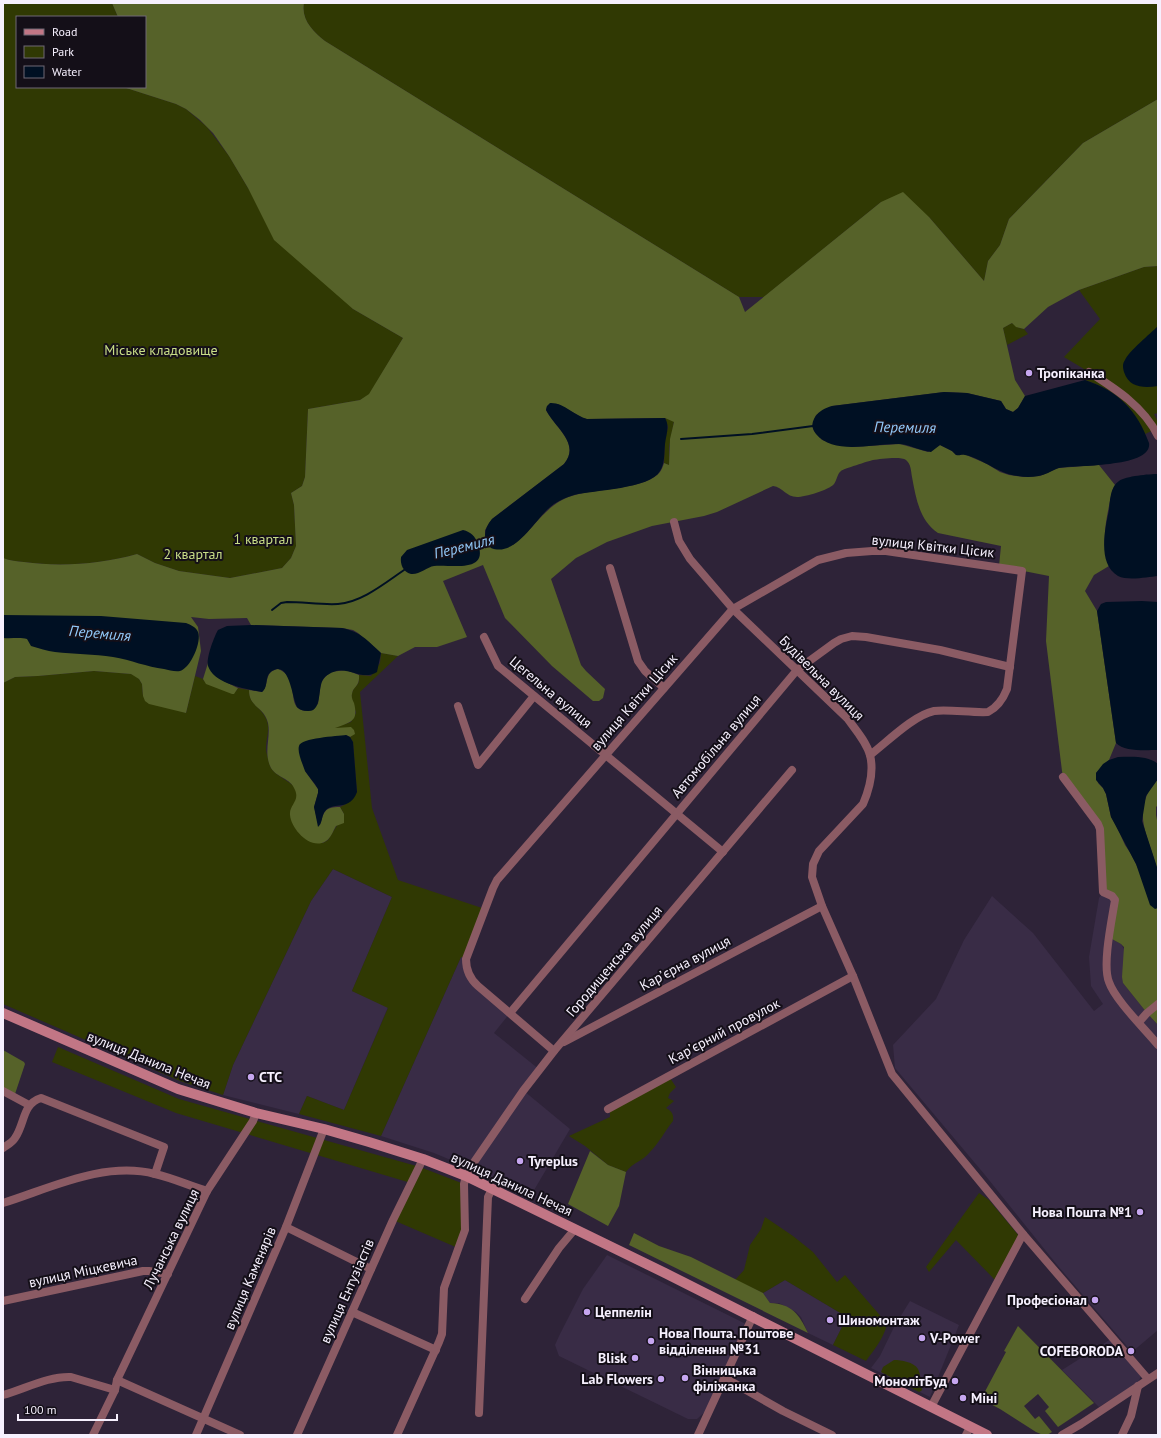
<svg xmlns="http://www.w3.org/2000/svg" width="1161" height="1438" viewBox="0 0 1161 1438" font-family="'PT Sans',sans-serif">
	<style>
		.built { fill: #392c46 }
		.green { fill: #303903 }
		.forest { fill: #566229; fill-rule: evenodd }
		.water { fill: #001023 }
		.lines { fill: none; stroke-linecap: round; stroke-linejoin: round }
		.stream { stroke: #001023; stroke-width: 2 }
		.street { stroke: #8b5b64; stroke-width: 8 }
		.secondary { stroke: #c27685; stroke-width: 10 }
		.poi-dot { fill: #c6a6f0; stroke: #140f18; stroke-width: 1.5 }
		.labels { text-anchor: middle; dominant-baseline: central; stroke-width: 4; stroke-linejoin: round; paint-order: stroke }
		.park-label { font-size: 14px; fill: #c9de88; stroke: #140f18 }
		.poi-label { font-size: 14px; font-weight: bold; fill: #f6f0fe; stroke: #140f18; text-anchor: start }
		.street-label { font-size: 14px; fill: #f6f0fe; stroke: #140f18 }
		.water-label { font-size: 15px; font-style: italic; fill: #93cafb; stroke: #140f18 }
	</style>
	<rect width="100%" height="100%" fill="#2e2338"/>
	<g class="built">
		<path d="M333,869l59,28 -40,94 36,16 -44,103 -37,-14 -8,18 -76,-19 10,-30 78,-164z"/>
		<path d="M1103,892l9,4 -2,42 11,6 4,7 -2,32 24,30 11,12v305l-26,22 -74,-86 -73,-91 -90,-107 -2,-23 43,-46 28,-59 28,-44 41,37 61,78 9,-7 -12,-18 -2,-29 10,-59z"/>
		<path d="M461,957l5,2 1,11 43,43 -16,20 46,37 -16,21 46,38 -40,68 -60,-29 -36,-15 -53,-17z"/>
		<path d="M607,1255l139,69 -38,85 -11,10h-9l-129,-63 -4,-11 5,-11 23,-45z"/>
		<path d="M785,1280l62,37 -14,28 -25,-12 -7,-16 -5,-5 -17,-9h-9l-7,-10z"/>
		<path d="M910,1301l49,24 -29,72 -59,-29 9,-12 14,-29z"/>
		<path d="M1111,1339l30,37 -3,7 -39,24 -37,-37z"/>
	</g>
	<g class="green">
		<path d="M3,3h109l6,14h-101v70h106l53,17 10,5 21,18 22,29 19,32 105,121 50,29 -34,57 -9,5 -52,9 -3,68 -3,9 -11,7 3,12 2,41 -5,12 -9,10 -52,10 -51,-7 -24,-8 -18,-9c-36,10 -76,13 -113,8 -7,-1 -15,-1 -21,-4z"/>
		<path d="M304,3h854v96l-75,44 -74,76 -9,26 -12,16 -4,20 -55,-64 -48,-15 -117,95h-25l-414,-256c-12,-10 -24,-21 -21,-38z"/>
		<path d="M1158,266v147l-4,1 4,8v6l-13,6c-13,-29 -30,-44 -60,-54l4,-8 -25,-15 36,-38 -21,-29 65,-23z"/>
		<path d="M1012,323l7,5 5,1 4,5 -21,11 -4,-17z"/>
		<path d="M665,418l9,3 -5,26v18l-5,-2 1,-23 3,-13z"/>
		<path d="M381,653l17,3 -38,36 12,116 26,72 87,29 -19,50 -5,-2 -80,179 -82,-22 8,-18 37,14 44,-102 -36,-17 40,-94 -59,-28 -22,32 -78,164 -10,30 -43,-14 -177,-77v-321l12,-6 23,-1 56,-5 37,3 5,2 3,3 3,5 1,12 43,17 9,-37 8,3 1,2 32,10 2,-3 11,2c0,16 12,15 18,31 3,9 -1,18 -1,27 0,5 3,14 4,18 7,16 42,17 21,43l24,34h8l5,-3 16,-26 -4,-7 6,-3 11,-12 -4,-50 -3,-5h2l-19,-9 18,-6 5,-9c-1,-6 -6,-15 -4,-20 3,-9 8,-6 7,-18l12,1 9,-13z"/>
		<path d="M58,1047l121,52 241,68 44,17 1,39 -7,25 -65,-28 18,-37 -235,-70 -124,-51z"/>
		<path d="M670,1078l6,9 -6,6 -2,5 6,3 -8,7c6,3 8,7 7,13 -8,10 -14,22 -23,31 -7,9 -18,11 -24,20l-18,-7 -23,-19 -16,-10 41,-19v-6z"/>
		<path d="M979,1193l10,7 30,36 -24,44 -39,-40 -27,32 -3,-5z"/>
		<path d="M765,1217l28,19 20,16 24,30 8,-7 39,45 3,5c-4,14 -13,25 -21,36l-33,-16 14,-28 -62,-37 -22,13 -28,-13 9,-10 6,-25 11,-16z"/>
		<path d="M894,1360c7,0 20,2 24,9 3,6 3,15 4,21l-1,1 -2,1 -38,-20 2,-5z"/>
	</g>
	<g class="forest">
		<path d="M112,3h192c-3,17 9,28 21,38l414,256 6,15 136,-110 22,-10 26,25 55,64 4,-20 12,-16 9,-26 74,-76 75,-44v167l-14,1 -65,23 -31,17 -24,22 -8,-2 -4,-4 -9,5 12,52 10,16 -7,12 -5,4 -7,-3 -5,-8 -34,-8 -23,-1 -112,14 -16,9 -4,11 2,5 8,9 31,7 47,-3 28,8 12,-7 12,6 4,4 8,-1 23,10 13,8 9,3 15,2 16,-1 18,-8 41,-3 16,20 -3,6c-5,26 -12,49 -3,75l-15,9 -9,16 12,20 19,132 -7,17 -13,13 2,10 5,5 3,6 5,23 5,8 9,20 6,9 10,20 17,23v128l-11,-12 -24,-30 -1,-6 2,-30 -3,-3 -11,-6 5,-38 -12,-8 -2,-57 -38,-58 -1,-6 -16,-130 3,-65 -50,-10 2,-20 -63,-13c-19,-13 -22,-35 -26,-56 -1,-6 -1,-13 -6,-17 -5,-4 -26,-1 -33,0 -4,1 -30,9 -32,11 -4,3 -4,9 -7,13 -5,6 -29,13 -37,13 -11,0 -14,-10 -24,-11l-56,26 -13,4 -52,10 -45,16 -31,16 -25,21 30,86 5,6 19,18 -2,9 -4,3h-6l-41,-35 -47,-48 -22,-53 -40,16 24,56 -30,10h-22l-17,9 -17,-3 -23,-20 -5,-3 -11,-2 -91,-3 -4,-7 -38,1 -18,-2 7,10 3,24 -15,62 -37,-9 -4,-3 -2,-5 -1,-12 -3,-5 -8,-5 -37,-3 -56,5 -23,1 -12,6v-125c7,3 14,3 21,4 37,5 77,2 113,-8l18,9 24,8 51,7 52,-10 9,-10 5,-12 -2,-41 -3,-12 11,-7 3,-9 3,-68 52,-9 9,-6 34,-56 -50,-29 -79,-69 -26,-52 -19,-32 -16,-23 -13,-13 -14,-11 -10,-5 -53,-17h22v-70h-27zM558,404l25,14 4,1 78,-1 9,4 -4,17 -1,26 -5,-2c-1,3 -2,6 -4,9 -13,17 -65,17 -85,23 -29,7 -40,34 -62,50l-28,-7v-8l7,-11 72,-55c17,-20 -9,-36 -18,-54l1,-4z"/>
		<path d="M208,663c4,14 18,19 30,25l-4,6h-2l-26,-10 -3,-5z"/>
		<path d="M278,669c20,7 11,32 20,39 2,2 5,2 7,3l13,-7 3,-22 5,-6 5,-4 15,-2 13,5c1,12 -6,11 -7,19 -1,3 1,7 2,9 5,19 -4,19 -19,25l16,-1 3,3 1,4 -5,3 -4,-2 -41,36 13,18v4l-4,14 4,16 2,2c4,-13 4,-18 20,-18l4,7v9l-8,3c-3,5 -5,12 -10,15 -15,10 -35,-12 -36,-26 -1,-10 10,-14 5,-25 -4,-12 -18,-12 -24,-22 -8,-15 0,-30 -3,-45 -4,-17 -19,-15 -19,-33l13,2c8,-8 1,-20 16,-23z"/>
		<path d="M1158,779v26l-2,2v8l2,10v52c-3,-29 -24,-54 -11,-82 2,-6 7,-11 11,-16z"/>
		<path d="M3,1050l21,12 1,2 -11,33 -11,-6z"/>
		<path d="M590,1151l18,14 18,7 -7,34 -11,20 -40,-22z"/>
		<path d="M634,1233l25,13 32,11 72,36 7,10c22,1 29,11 38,30l-179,-88z"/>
		<path d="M1018,1326l76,77 -36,24 -13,-16 4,-4 -11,-13 -14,12 11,13 4,-3 13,16 -5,3h-4l-7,-3 -36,-23 -19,-10 25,-47 -2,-1z"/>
	</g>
	<g class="water">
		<path d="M1158,326v60c-14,2 -29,2 -34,-14 -1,-4 -2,-8 1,-12 4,-9 25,-26 33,-34z"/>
		<path d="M1085,380c33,11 52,30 64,63 4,25 -74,22 -90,25 -4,1 -7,3 -11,5 -9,4 -20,5 -30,3 -20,-2 -34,-17 -53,-21 -4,-1 -5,1 -9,0l-4,-4 -12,-6 -9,7c-11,-1 -22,-8 -33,-8 -24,-1 -64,12 -82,-10 -4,-6 -5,-10 -1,-17 4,-6 10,-9 17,-11l112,-14 23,1 34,8 5,8 7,3 5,-4 7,-12z"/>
		<path d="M550,403c13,-1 25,13 37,16l78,-1c5,8 1,17 0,26 -1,10 0,19 -5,27 -10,18 -66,19 -86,24 -7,2 -14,5 -20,9 -18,12 -37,54 -63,44 -9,-9 -7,-20 1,-29l72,-55c17,-21 -9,-36 -18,-54l1,-4z"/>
		<path d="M1158,474v102c-10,1 -30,5 -40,0 -21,-12 -13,-47 -9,-66 1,-9 1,-23 10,-29 7,-5 30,-7 39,-7z"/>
		<path d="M463,530c8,2 12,6 15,14 11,30 -28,20 -44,22 -7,1 -15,9 -23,8 -8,-2 -11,-10 -10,-17l6,-7z"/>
		<path d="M1142,601l16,1v148c-12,0 -34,2 -42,-7l-19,-132 4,-7 5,-2z"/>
		<path d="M3,615l98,1 85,7c5,2 10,4 12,9 4,9 -7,36 -18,39 -5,1 -11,-1 -16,-2 -17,-2 -33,-9 -51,-12 -19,-3 -39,-3 -58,-5 -8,-1 -16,-4 -24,-6l-4,-7c-7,-2 -16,0 -24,-1z"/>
		<path d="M251,625l91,3c19,4 25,12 39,25l-4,19c-18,11 -32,-12 -52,5 -9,8 -1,36 -18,34 -3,0 -7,-1 -9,-3 -6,-5 -7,-49 -26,-37 -8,5 -3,16 -10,21 -16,-3 -48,-8 -54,-26 -2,-8 6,-29 10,-36l9,-4z"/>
		<path d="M346,735l4,2 3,5 4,50c-7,19 -23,10 -31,18 -5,5 -3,13 -8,17l-4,-20 4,-14v-4c-4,-7 -9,-12 -13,-18 -2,-6 -8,-19 -6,-25 2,-8 38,-10 47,-11z"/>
		<path d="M1118,757c13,0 29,-2 40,7v15l-12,17 -4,25 15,46 1,41 -3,1 -5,-4 -14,-41 -25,-47 -5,-23 -3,-6 -7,-8v-7l7,-9 6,-4z"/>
	</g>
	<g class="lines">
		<g class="stream">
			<path d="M681,439l71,-5 61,-8"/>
			<path d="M476,544l11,-2"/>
			<path d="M272,610l9,-7 6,-1c17,0 34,3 51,2 25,-2 48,-22 69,-36"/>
		</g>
		<g class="street">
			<path d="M1089,372c27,17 55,35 69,64"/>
			<path d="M674,522l5,19 11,18 43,50 114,109c8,11 19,23 23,37 4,16 -1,35 -7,49l-44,47 -6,13 -1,13 10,29 31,70 39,98 131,160 125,145"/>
			<path d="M610,568l28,93 7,10 19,17"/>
			<path d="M484,637l14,29 225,186"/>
			<path d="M458,706l20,59 56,-69"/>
			<path d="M1063,777l35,47 2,5 3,63 9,4 3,4c-3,19 -13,65 -6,82 6,18 36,47 49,63"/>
			<path d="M510,1013l287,-343 37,-27 7,-4 11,-3 14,1 74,13 70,17"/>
			<path d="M1139,1022l8,-9 11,-9"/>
			<path d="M564,1042l258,-136"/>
			<path d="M554,1051l-76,-65c-8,-7 -12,-16 -12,-27l27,-71 4,-8 236,-271 85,-49 28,-7 26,-2h14l136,20 -15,118c-4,10 -9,18 -19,23 -16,1 -40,-3 -54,-1 -20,4 -47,31 -64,44"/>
			<path d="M3,1091l26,14"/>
			<path d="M608,1109l245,-133"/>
			<path d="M3,1148c4,-3 9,-5 12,-10 10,-14 7,-34 26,-40l123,49 -9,27"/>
			<path d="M3,1203c48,-15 101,-42 152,-29 18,4 35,12 52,17"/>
			<path d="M286,1227l85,42"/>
			<path d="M525,1299l34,-51 16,-19"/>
			<path d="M3,1301l140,-30h6l19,3"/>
			<path d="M352,1312l84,38"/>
			<path d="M725,1378l58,33 49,24"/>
			<path d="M117,1380l123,55"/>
			<path d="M3,1395c22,-6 45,-19 68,-18l44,13"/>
			<path d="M931,1407l92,-173"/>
			<path d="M479,1413l9,-216 4,-8"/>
			<path d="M93,1435l22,-45 2,-10 90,-189 46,-70 3,-8"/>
			<path d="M196,1435l90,-208 38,-98"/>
			<path d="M297,1435l96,-215 30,-61"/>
			<path d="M397,1435l42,-93 3,-8 2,-46 21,-58 -1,-46 2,-8 4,-8 53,-77 31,-40 238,-281"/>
			<path d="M698,1435l55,-119"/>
			<path d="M966,1435l4,-8"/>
			<path d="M1062,1435l19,-11 77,-51"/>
			<path d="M1122,1435l9,-19 7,-30"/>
		</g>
		<path class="secondary" d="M3,1013l175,76 78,24 68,16 45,13 54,17 43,17 199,97 322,162"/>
	</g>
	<g class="poi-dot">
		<circle cx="1029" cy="373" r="4"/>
		<circle cx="251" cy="1077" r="4"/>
		<circle cx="520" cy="1161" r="4"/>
		<circle cx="1140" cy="1212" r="4"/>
		<circle cx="1095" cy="1300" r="4"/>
		<circle cx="587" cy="1312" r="4"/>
		<circle cx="830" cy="1320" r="4"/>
		<circle cx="922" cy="1338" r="4"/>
		<circle cx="651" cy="1341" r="4"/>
		<circle cx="1131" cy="1351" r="4"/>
		<circle cx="635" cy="1358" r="4"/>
		<circle cx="685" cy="1378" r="4"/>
		<circle cx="661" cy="1379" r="4"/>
		<circle cx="955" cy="1381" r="4"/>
		<circle cx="963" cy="1398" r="4"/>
	</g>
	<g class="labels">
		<g class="park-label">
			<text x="161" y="350">Міське кладовище</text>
			<text x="263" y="539">1 квартал</text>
			<text x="193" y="554">2 квартал</text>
		</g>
		<g class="poi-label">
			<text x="1037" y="373">Тропіканка</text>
			<text x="259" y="1077">СТС</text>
			<text x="528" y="1161">Tyreplus</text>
			<text x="1132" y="1212" text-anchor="end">Нова Пошта №1</text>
			<text x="1087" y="1300" text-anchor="end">Професіонал</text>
			<text x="595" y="1312">Цеппелін</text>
			<text x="838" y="1320">Шиномонтаж</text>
			<text x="659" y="1333">Нова Пошта. Поштове<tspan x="659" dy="16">відділення №31</tspan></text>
			<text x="930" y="1338">V-Power</text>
			<text x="1123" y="1351" text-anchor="end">COFEBORODA</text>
			<text x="627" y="1358" text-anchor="end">Blisk</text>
			<text x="693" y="1370">Вінницька<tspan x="693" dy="16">філіжанка</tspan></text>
			<text x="653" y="1379" text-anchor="end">Lab Flowers</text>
			<text x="947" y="1381" text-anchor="end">МонолітБуд</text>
			<text x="971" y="1398">Міні</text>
		</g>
		<g class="street-label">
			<text transform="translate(933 546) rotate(6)">вулиця Квітки Цісик</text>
			<text transform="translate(822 678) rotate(45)">Будівельна вулиця</text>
			<text transform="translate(551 692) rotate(40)">Цегельна вулиця</text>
			<text transform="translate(634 702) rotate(-49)">вулиця Квітки Цісик</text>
			<text transform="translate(716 746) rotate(-50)">Автомобільна вулиця</text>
			<text transform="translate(614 961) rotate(-50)">Городищенська вулиця</text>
			<text transform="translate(685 963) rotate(-28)">Карʼєрна вулиця</text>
			<text transform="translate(724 1031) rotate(-28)">Карʼєрний провулок</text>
			<text transform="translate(149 1060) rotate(22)">вулиця Данила Нечая</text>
			<text transform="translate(512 1184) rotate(25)">вулиця Данила Нечая</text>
			<text transform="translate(171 1239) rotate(-64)">Лучанська вулиця</text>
			<text transform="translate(83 1271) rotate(-12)">вулиця Міцкевича</text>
			<text transform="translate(250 1278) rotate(-67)">вулиця Каменярів</text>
			<text transform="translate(347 1291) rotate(-66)">вулиця Ентузіастів</text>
		</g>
		<g class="water-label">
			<text transform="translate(905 427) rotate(1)">Перемиля</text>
			<text transform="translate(464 546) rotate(-14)">Перемиля</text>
			<text transform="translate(100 633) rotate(5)">Перемиля</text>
		</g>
	</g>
	<rect width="1161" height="1438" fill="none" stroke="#f6f0fe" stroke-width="8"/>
	<rect x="16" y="16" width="130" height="72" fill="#140f18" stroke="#6e6974"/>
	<rect x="24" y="29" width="20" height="6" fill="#c27685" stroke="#6e6974"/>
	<text x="52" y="36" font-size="12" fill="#f6f0fe">Road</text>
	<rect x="24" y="46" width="20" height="12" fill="#303903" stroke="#6e6974"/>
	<text x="52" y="56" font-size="12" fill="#f6f0fe">Park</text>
	<rect x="24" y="66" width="20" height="12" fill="#001023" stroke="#6e6974"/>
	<text x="52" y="76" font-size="12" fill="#f6f0fe">Water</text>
	<path d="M18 1414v6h99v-6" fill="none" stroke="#f6f0fe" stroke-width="2"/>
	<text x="24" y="1414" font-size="12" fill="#f6f0fe" stroke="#140f18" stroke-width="3" paint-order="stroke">100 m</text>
</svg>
